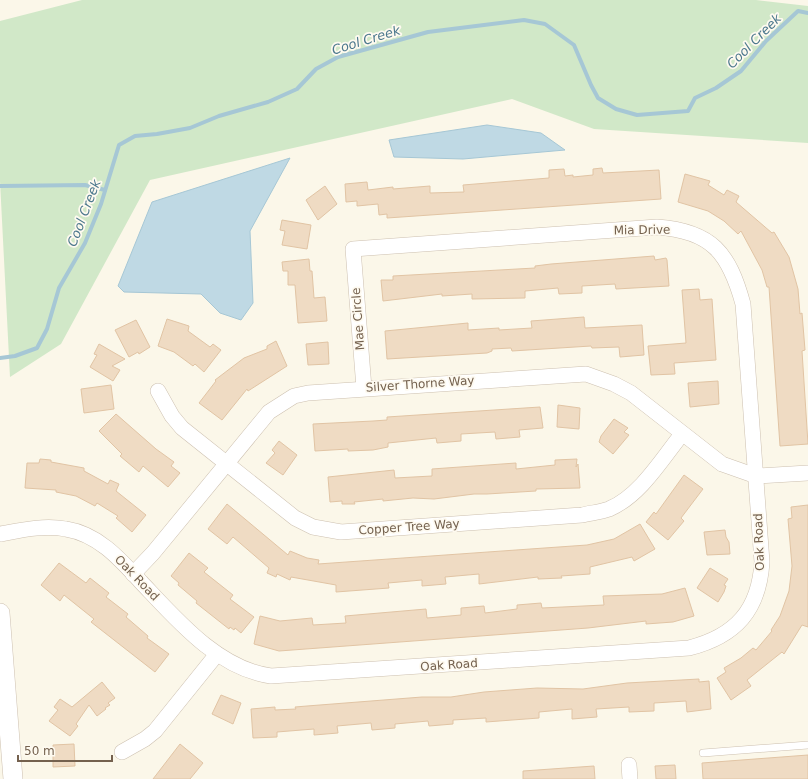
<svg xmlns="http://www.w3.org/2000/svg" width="808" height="779" viewBox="0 0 808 779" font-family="'DejaVu Sans',sans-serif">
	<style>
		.green { fill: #d1e8c8 }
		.water { fill: #bfd9e4; stroke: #a6c7d5 }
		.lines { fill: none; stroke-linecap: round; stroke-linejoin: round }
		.stream { stroke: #a6c7d5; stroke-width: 4 }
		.building { fill: #efdbc3; stroke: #e1c4a4 }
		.service-casing { stroke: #cdc0b0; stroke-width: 8 }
		.minor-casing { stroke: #cdc0b0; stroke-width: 16 }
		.tertiary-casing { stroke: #cdc0b0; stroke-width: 20 }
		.service { stroke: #fff; stroke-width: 7 }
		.minor { stroke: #fff; stroke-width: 15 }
		.tertiary { stroke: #fff; stroke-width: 19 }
		.labels { text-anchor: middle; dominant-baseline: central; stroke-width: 3.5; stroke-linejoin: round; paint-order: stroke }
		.street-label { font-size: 12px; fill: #74614e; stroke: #fefaf0 }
		.water-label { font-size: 13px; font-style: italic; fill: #4c788d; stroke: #fefaf0 }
	</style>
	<rect width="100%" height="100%" fill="#fbf7e9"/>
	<path class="green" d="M82,0h674l52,6v137l-214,-14 -82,-30 -362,81 -89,164 -51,33 -10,-196v-160z"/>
	<g class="water">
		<path d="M487,125l54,8 24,17 -102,9 -69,-2 -5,-17z"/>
		<path d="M290,158l-40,73 3,72 -12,17 -21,-7 -19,-19 -77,-2 -6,-6 34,-84z"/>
	</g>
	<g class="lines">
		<g class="stream">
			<path d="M0,186l85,-1 20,5"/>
			<path d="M0,358l15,-2 22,-8 10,-19 12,-41 26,-45 16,-39 18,-59 16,-9 22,-2 33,-6 29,-12 49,-14 29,-13 19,-20 22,-12 90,-25 96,-12 21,4 29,21 17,40 7,13 18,11 21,6 51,-4 7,-13 21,-10 25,-17 25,-30 32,-30 10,2"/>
		</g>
	</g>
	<g class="building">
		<path d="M602,168l1,5 56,-3 2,29 -274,19v-4l-8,1 -1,-11 -21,2v-5l-11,1 -1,-18 22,-2 1,8 25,-3v2l37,-3v7l34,-1 -1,-7 86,-7v-8l15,-1 1,7 8,-1v2l20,-2v-6z"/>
		<path d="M685,174l25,7 -2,4 16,10 3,-5 12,6 -3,6 36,31 2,-1 15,25 9,32 2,25 2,-1 3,37 -3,1 6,93 -28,2 -11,-159h-2l-5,-17 -21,-39 -3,3 -14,-13 -16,-10 -30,-9z"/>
		<path d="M325,186l12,18 -19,16 -12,-20z"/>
		<path d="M282,220l29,5 -4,24 -25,-4 3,-14 -5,-1z"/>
		<path d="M654,256l1,4 11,-2 1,2 2,26 -53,3 -1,-5 -33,2v7l-23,1 -1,-6 -33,3v7l-53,1v-5l-30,2v-2l-59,7 -2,-21h12v-4l142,-8v-2l16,-2z"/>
		<path d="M309,259l1,12h2l2,27 11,-1 2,24 -29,2 -3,-38h-7v-14h-5l-1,-9z"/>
		<path d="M699,289l1,11 12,-1 4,61 -42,3 1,11 -24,1 -3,-29 38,-3 -4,-53z"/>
		<path d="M584,317l1,11 57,-3 2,30 -24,2 -1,-10 -27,1 -1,-2 -79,5 -1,-3 -19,1v2l-5,2 -100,6 -2,-28 83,-8v7l31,-2v2l33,-2 -1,-7z"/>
		<path d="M167,319l22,7 -1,5 22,16 3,-3 8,6 -17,22 -9,-8 -2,2 -19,-14 -16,-6z"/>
		<path d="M136,320l14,27 -11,7 -1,-2 -9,5 -14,-27z"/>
		<path d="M276,341l11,25 -39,25 -1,-2 -25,31 -23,-17 17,-22 -1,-1 29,-22 23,-9v-3z"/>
		<path d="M328,342l1,22 -21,1 -2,-21z"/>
		<path d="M99,344l26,15 -13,7 8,4 -7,11 -23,-14 7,-12 -3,-1z"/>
		<path d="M718,381l1,23 -29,3 -2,-24z"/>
		<path d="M111,385l3,24 -30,4 -3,-24z"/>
		<path d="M558,405l22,3 -1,21 -22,-2z"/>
		<path d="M540,407l3,21 -24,2 1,7 -24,2 -1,-7 -34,2v7l-24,2 -1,-5 -48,5v4l-15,3 -25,1v-2l-33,2 -2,-27 60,-3 14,-1v-3z"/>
		<path d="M116,414l40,35 18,13 -3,4 9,7 -12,14 -25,-21 -4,6 -19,-16 2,-2 -23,-23z"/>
		<path d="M614,419l14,9 -4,4 5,3 -16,19 -14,-12 2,-6z"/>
		<path d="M279,441l18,14 -14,20 -17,-12 9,-10 -3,-3z"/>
		<path d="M40,459l11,1v2l33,6v3l24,13 2,-4 9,4 -3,7 30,24 -14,17 -16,-14 2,-2 -21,-13 -2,3 -19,-10 -20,-4v-2l-31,-2 2,-25h12z"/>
		<path d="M577,459l-1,8 2,-3 2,24 -44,1v2l-49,3h-13l-40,5 -21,-1 -30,3v-2l-29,3 1,2h-13v-3l-12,1 -2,-25 66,-7 1,8 37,-2v-7l84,-6v6l39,-4v-5z"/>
		<path d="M684,475l19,14 -22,29 3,3 -16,19 -22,-18 8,-10 2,2z"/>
		<path d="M227,504l61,51 2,-4 17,7 12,2 -1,4 269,-19 27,-6 26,-15 15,25 -21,12 -2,-4 -42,10v7l-29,2 1,2 -24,1v-2l-59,7v-10l-34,3 1,7 -24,2v-6l-34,3 1,5 -53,4v-7l-45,-8 -1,3 -13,-6 -1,3 -9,-4 2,-5 -36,-31 -6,7 -19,-15z"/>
		<path d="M808,505v122l-6,-2 -18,29 -2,-2 -35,28 4,6 -20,14 -14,-22 9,-6 -2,-4 17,-10 12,-10 3,2 16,-19 -1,-1 9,-14 9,-25 3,-25 -4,-47 4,-1 -1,-11z"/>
		<path d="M725,530l1,7 3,5 1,12 -23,1 -3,-23z"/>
		<path d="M189,553l19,15 -4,4 29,23 -3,4 24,18 -13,16 -6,-5 -1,2 -4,-3 -1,2 -33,-26 1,-2 -19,-16 1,-2 -8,-7z"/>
		<path d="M59,563l27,20 4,-5 19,15 -3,4 22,17 -2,3 22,19 -1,2 22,16 -14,18 -64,-50 3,-3 -30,-24 -4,6 -19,-16z"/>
		<path d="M710,568l18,11 -4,6 2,1 -2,6 -6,10 -21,-14z"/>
		<path d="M685,588l9,28 -21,6 -27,2v-3l-58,7 -309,23 -25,-7 6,-28 20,5 32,-3 1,7 33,-2 -1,-7 81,-7 1,9 34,-3v-7l23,-2 1,7 32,-4v-4l24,-2 1,5 62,-3 -1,-9 59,-2z"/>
		<path d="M699,679v3l10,-1 2,28 -24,3 -1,-11 -32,2v8l-25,1v-5l-33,2 1,8 -25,2v-10l-33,3v6l-53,4v-4l-33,2v4l-24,2 -1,-5 -33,3v4l-23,2 -1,-7 -34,3 1,7 -24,2v-6l-37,3v5l-24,1 -2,-29 24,-2v3l21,-1 -1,-2 12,-1 115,-9h29l33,-5 53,-4 46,1 44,-6z"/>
		<path d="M102,682l13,16 -7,5 2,2 -5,3 1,1 -9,7 -8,-11 -13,19 2,2 -8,10 -21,-15 9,-11 -4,-3 6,-8 12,8z"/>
		<path d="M221,695l20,8 -8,21 -21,-10z"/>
		<path d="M74,744l1,22 -22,1v-22z"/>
		<path d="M180,744l23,19 -13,16h-37z"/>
		<path d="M808,755v24h-105l-1,-16z"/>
		<path d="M675,765l1,14h-20l-1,-13z"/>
		<path d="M594,766l1,13h-72v-8z"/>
	</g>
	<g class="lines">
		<g class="service-casing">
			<path id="service" d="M703,753l105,-8"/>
		</g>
		<g class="minor-casing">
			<g id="minor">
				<path d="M158,391l14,25 10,12 113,90 18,9 28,5 241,-17c8,-2 19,-3 27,-6 31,-13 53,-50 73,-75"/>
				<path d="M0,534c22,-4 44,-9 66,-5 32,5 54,30 75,53 35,37 77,87 130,94l418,-28c47,-12 70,-38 73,-86l-19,-258c-14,-51 -31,-73 -86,-77l-304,22 11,139"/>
				<path d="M133,574l20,-21 116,-141 25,-16 14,-3 278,-19 28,10 17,9 91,71 34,12 52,-3"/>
				<path d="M122,752l23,-13 10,-8 62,-77"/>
				<path d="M629,765l1,14"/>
			</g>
		</g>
		<g class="tertiary-casing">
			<path id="tertiary" d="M0,613l13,166"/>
		</g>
		<use href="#service" class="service"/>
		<use href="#minor" class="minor"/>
		<use href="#tertiary" class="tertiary"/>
	</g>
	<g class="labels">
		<g class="street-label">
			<text transform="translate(642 230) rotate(-1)">Mia Drive</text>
			<text transform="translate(358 319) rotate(-94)">Mae Circle</text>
			<text transform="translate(420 384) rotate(-4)">Silver Thorne Way</text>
			<text transform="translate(409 527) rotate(-4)">Copper Tree Way</text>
			<text transform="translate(759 542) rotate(-92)">Oak Road</text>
			<text transform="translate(137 578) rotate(46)">Oak Road</text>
			<text transform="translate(449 665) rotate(-4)">Oak Road</text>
		</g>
		<g class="water-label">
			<text transform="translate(366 40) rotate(-17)">Cool Creek</text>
			<text transform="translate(754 41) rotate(-45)">Cool Creek</text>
			<text transform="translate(84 213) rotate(-69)">Cool Creek</text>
		</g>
	</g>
	<path d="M18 755v6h94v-6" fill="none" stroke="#74614e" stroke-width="2"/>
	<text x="24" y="755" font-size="12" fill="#74614e" stroke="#fefaf0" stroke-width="3" paint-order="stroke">50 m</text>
</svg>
